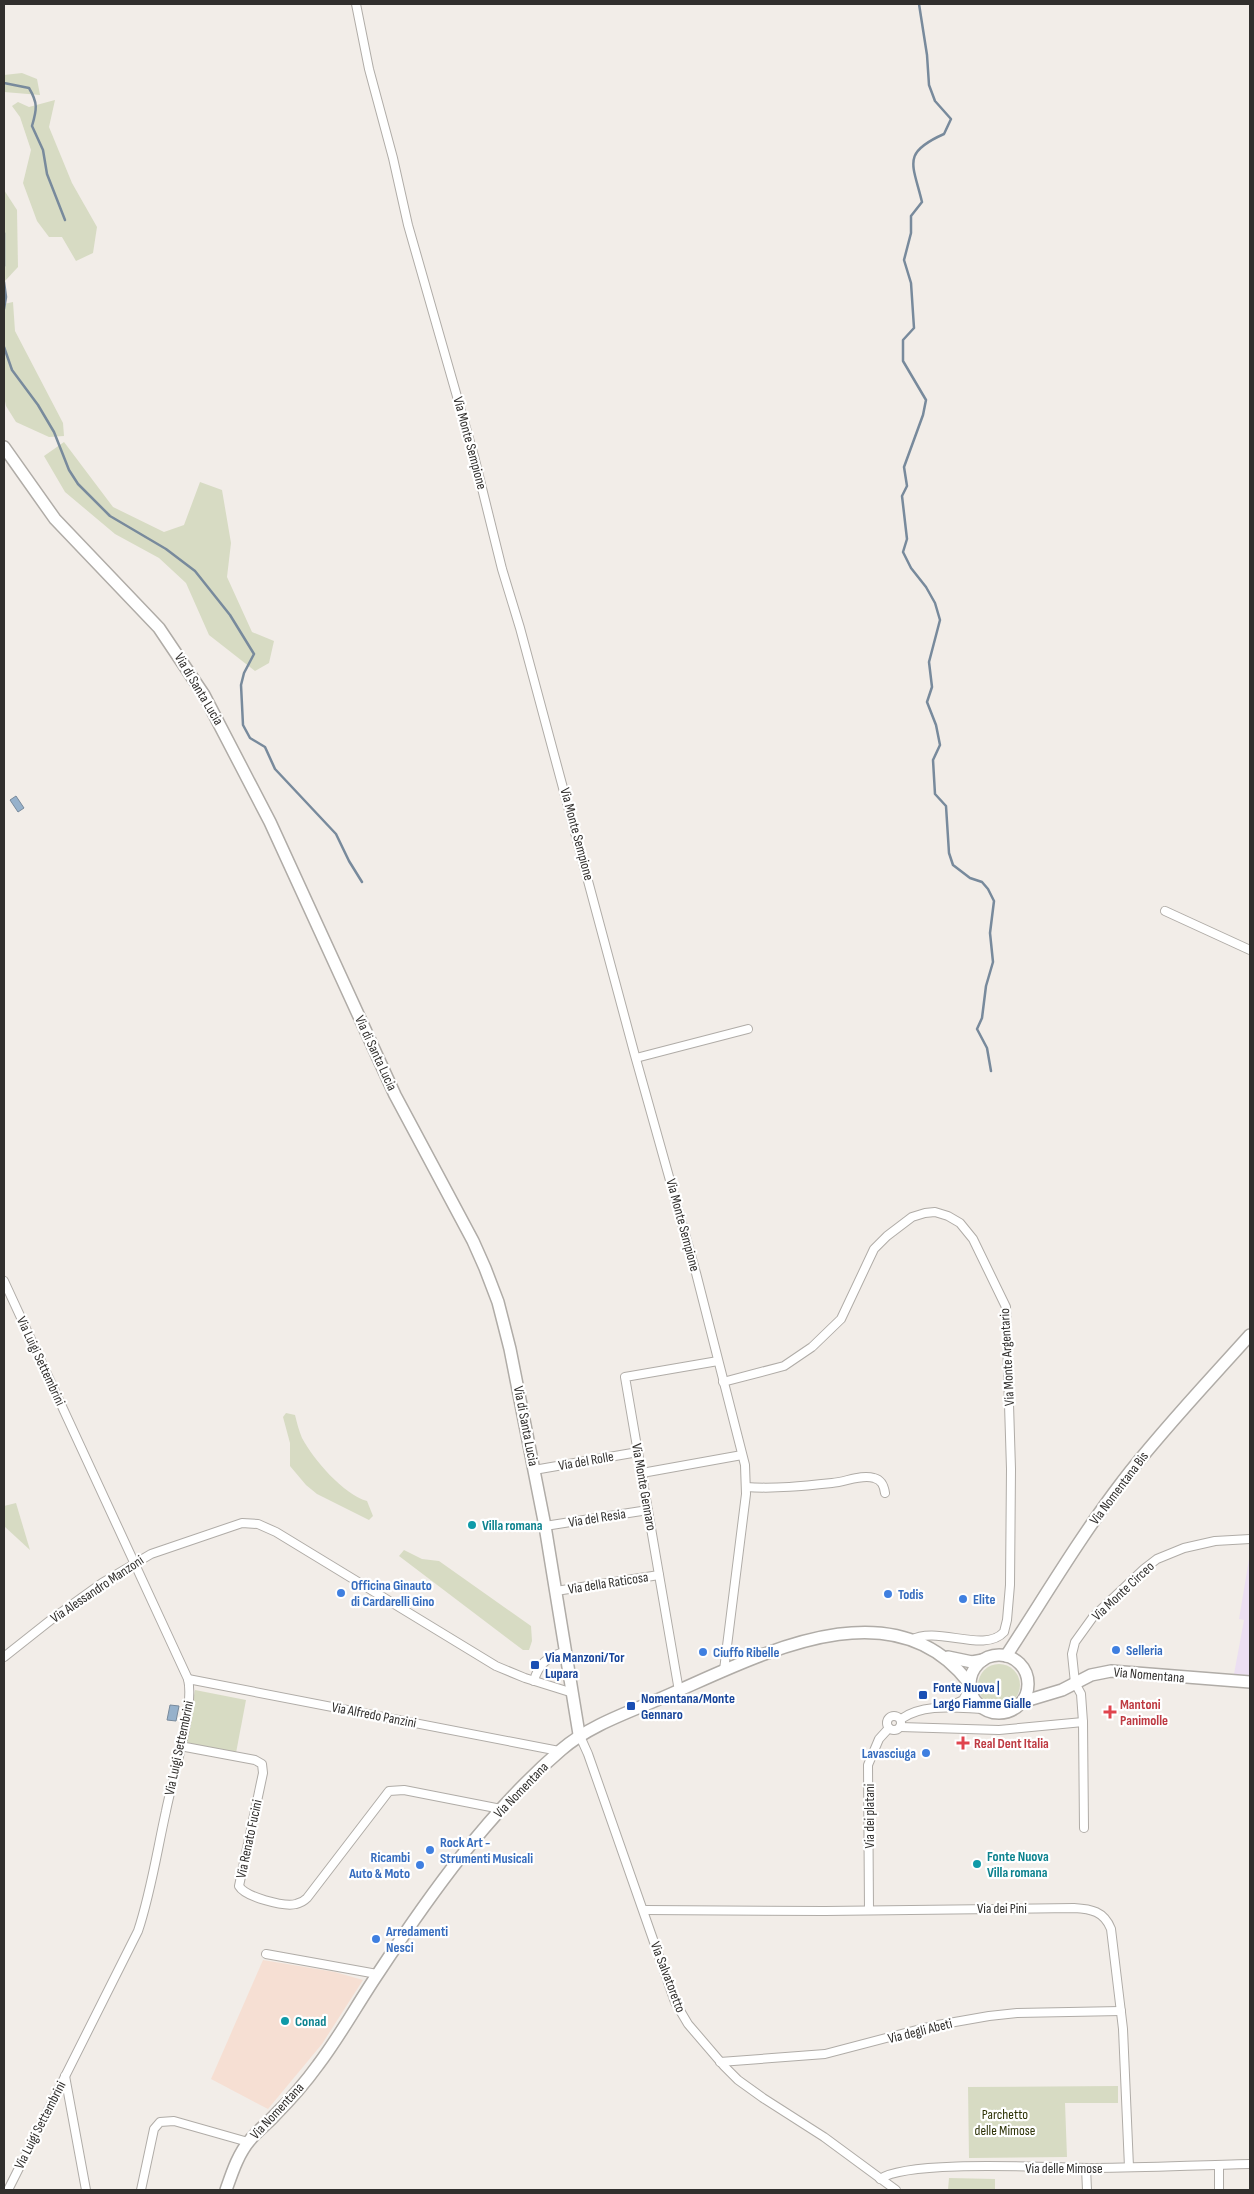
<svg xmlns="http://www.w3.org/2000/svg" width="1254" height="2194" viewBox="0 0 1254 2194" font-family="'Sofia Sans Condensed',sans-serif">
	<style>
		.commercial { fill: #f6dfd3 }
		.education { fill: #ecdff2 }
		.green { fill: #d7dbc3 }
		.water { fill: #96b1cb; stroke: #788a9c }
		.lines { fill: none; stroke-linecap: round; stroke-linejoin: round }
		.stream { stroke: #788a9c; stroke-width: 2.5 }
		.street-casing { stroke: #b0aca7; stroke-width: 10 }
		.secondary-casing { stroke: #b0aca7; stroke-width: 14 }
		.street { stroke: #fff; stroke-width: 8 }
		.secondary { stroke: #fff; stroke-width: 11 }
		.culture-dot { fill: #0f9aa8; stroke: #fff; stroke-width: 2 }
		.shop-dot { fill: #3f7fe0; stroke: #fff; stroke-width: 2 }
		.transit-dot { fill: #1a4fb4; stroke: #fff; stroke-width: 2 }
		.health-dot { fill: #e0444e; stroke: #fff; stroke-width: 2 }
		.labels { text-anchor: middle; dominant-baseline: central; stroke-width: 4.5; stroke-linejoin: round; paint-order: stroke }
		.street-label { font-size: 14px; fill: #312f2d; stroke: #fff }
		.culture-label { font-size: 14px; font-weight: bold; fill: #0d838f; stroke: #fff; text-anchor: start }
		.shop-label { font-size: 14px; font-weight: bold; fill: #366cbe; stroke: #fff; text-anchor: start }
		.transit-label { font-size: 14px; font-weight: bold; fill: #164399; stroke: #fff; text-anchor: start }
		.health-label { font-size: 14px; font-weight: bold; fill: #be3a42; stroke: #fff; text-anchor: start }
		.park-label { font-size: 14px; fill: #2d3206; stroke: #fff }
	</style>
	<rect width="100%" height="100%" fill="#f2ede8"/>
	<path class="commercial" d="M263,1960l72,12 28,8 -41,64 -54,65 -57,-30z"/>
	<path class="education" d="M1250,1553v122l-16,-1 10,-54 -5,-1z"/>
	<g class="green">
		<path d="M22,73l15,6 3,16 -36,-3v-17z"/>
		<path d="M55,100l-6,27 23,56 25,44 -4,26 -17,8 -14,-24h-13l-12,-16 -14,-38 8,-33 -11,-33 -8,-11 6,-4 11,5z"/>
		<path d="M4,190l13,20 1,57 -14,15z"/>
		<path d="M13,302l2,29 48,92 1,13 -15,1 -33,-15 -10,-16 -2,-10v-92z"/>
		<path d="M64,442l49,65 51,25 20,-7 16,-43 22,8 9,53 -4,34 25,55 22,9 -5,22 -14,8 -46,-36 -23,-52 -27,-25 -44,-24 -50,-42 -21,-36z"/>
		<path d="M286,1413l9,2c2,8 4,16 7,23 12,22 41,56 65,63l6,15 -4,4 -52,-26 -11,-9 -16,-19v-23l-7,-26z"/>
		<path d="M16,1503l14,47 -26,-24v-20z"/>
		<path d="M404,1550l18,9 17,2 92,65 1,15 -3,9h-6l-124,-94z"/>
		<circle cx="999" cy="1685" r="21"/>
		<path d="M195,1690l51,10 -10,53 -51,-9z"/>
		<path d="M1118,2086v17h-53l2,54 -98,1 -1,-71z"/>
		<path d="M949,2178l46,1v11h-47z"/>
	</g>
	<g class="water">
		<path d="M16,796l8,12 -6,4 -8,-12z"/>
		<path d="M170,1705l9,1 -3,15 -9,-1z"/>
	</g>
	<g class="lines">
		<g class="stream">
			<path d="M919,4l8,51 2,30 6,16 16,18 -7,15c-43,19 -31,30 -22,68l-11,14v17l-7,27 7,23 3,45 -11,12v21l23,39 -3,15 -19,52 3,19 -5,10 5,43 -4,13 8,16 15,19 9,16 5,17 -11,42 3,25 -5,15 9,23 4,20 -7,15 2,34 11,12 3,47 4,12 17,13 12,4 6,7 6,12 -4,32 3,29 -7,24 -4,32 -5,11 10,19 4,23"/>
			<path d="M4,83l25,5c9,15 8,21 3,38l11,24 4,24 18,46"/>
			<path d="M4,233v33"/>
			<path d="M4,282l2,15 -2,12"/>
			<path d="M4,347l8,23 26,35 16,27 15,38 9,14 32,32 56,33 29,22 35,44 24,39 -10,19 -3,12 2,40 7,13 15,9 10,22 61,65 13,27 13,21"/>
		</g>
		<g class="street-casing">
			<g id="street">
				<path d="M356,4l13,65 24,89 15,67 66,231 28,113 18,59 114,424 62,221 49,192 1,29 -22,176"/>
				<path d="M1165,911l85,39"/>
				<path d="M636,1058l112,-29"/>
				<path d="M4,1281l184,398c7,28 -16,101 -22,132 -9,40 -15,81 -28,120l-130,259"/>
				<path d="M723,1382l61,-16 28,-19 29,-28 33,-70 13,-13 25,-19 13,-4 10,-1 13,4 12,7 13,16 33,68 5,162 -1,116 -3,35 -3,12c-20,22 -67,-7 -93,8"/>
				<path d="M534,1470l104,-18"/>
				<path d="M642,1473l100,-18"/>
				<path d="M746,1487c29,2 58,-1 86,-4 14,-1 29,-9 42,-5 8,2 10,8 11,15"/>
				<path d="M545,1526l103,-16"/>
				<path d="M556,1591l103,-16"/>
				<path d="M4,1657l48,-38 50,-36 49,-29 91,-31 16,1 18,8 220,134 29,12 48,15"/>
				<path d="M188,1679l371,72"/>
				<path d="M534,1681c4,-17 15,-26 32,-29"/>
				<path d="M679,1691l-54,-314 93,-16"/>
				<path d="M951,1706l12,-6 7,-13"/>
				<circle cx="894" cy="1723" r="7"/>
				<path d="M901,1719c23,-16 55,-11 82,-10"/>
				<path d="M900,1727l99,3 84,-8"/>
				<path d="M579,1734l9,20 87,248 13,22 36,42 14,14 25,18 61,39 72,53"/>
				<path d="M180,1746l75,14 7,4 1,9 -24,113c6,11 45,21 57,18 5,-1 8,-3 11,-6l82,-107 15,-1 97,19"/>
				<path d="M1084,1828l-1,-106 -2,-28 -6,-11 -3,-29 3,-12 18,-25 51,-48 13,-10 27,-11 31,-7 35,-2"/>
				<path d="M644,1910l181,1 249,-3c17,1 30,3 37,21l12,100 6,138"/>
				<path d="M869,1910l-1,-145 11,-26 10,-11"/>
				<path d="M266,1954l111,20"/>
				<path d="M720,2062l105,-8 107,-28 57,-10 28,-3 104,-2"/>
				<path d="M65,2076l21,114"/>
				<path d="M1219,2165v25"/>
				<path d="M1086,2168l1,22"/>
				<path d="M880,2179c28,-20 173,-11 215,-11 51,0 103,-3 155,-4"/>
				<path d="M141,2190l13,-61 6,-7 14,-1 74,21"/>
			</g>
		</g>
		<g class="secondary-casing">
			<g id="secondary">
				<path d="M4,447l51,72 104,109 45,67 66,127 125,273 78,146 12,27 13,34 12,47 35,177 34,208"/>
				<circle cx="999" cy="1684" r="29"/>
				<path d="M1006,1656c38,-58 74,-119 116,-174 40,-52 85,-99 128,-147"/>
				<path d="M948,1657l24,5 11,-2"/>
				<path d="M1022,1702l40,-12 29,-15 20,-4 139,11"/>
				<path d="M226,2190c6,-17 12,-36 24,-50 7,-9 17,-16 25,-25 15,-15 30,-32 43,-50 22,-29 40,-62 61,-93 52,-79 110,-160 182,-222 31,-27 75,-40 112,-57 89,-39 221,-109 296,-10"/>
			</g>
		</g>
		<use href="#street" class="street"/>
		<use href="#secondary" class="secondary"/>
	</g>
	<g class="culture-dot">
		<circle cx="472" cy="1525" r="5"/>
		<circle cx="977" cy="1864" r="5"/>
		<circle cx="285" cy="2021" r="5"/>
	</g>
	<g class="shop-dot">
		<circle cx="341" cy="1593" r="5"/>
		<circle cx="888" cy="1594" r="5"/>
		<circle cx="963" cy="1599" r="5"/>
		<circle cx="1116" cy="1650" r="5"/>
		<circle cx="703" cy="1652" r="5"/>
		<circle cx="926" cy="1753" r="5"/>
		<circle cx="430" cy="1850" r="5"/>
		<circle cx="420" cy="1865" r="5"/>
		<circle cx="376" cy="1939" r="5"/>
	</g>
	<g class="transit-dot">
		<rect x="530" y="1660" width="10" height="10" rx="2.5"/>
		<rect x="918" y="1690" width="10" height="10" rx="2.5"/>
		<rect x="626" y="1701" width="10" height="10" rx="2.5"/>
	</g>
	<g class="health-dot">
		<path d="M1107.5 1704.5h5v5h5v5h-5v5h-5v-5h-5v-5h5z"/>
		<path d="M960.5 1735.5h5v5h5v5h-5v5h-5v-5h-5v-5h5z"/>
	</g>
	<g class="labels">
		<g class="street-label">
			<text transform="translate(470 443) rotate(75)">Via Monte Sempione</text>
			<text transform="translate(199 689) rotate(59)">Via di Santa Lucia</text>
			<text transform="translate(577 834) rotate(75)">Via Monte Sempione</text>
			<text transform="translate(376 1053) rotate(65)">Via di Santa Lucia</text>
			<text transform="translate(683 1225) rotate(75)">Via Monte Sempione</text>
			<text transform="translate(1007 1357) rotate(-93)">Via Monte Argentario</text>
			<text transform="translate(41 1361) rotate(65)">Via Luigi Settembrini</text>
			<text transform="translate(526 1426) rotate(79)">Via di Santa Lucia</text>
			<text transform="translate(586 1461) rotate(-10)">Via del Rolle</text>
			<text transform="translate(644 1487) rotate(80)">Via Monte Gennaro</text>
			<text transform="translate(1119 1488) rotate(-53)">Via Nomentana Bis</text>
			<text transform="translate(597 1518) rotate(-9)">Via del Resia</text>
			<text transform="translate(608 1583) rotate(-9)">Via della Raticosa</text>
			<text transform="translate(97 1589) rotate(-34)">Via Alessandro Manzoni</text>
			<text transform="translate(1123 1591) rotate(-43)">Via Monte Circeo</text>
			<text transform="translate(1149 1675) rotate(5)">Via Nomentana</text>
			<text transform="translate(374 1715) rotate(11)">Via Alfredo Panzini</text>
			<text transform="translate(179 1748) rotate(-78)">Via Luigi Settembrini</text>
			<text transform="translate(521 1790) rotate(-46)">Via Nomentana</text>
			<text transform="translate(869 1816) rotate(-90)">Via dei platani</text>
			<text transform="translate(249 1839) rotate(-78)">Via Renato Fucini</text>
			<text x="1002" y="1908">Via dei Pini</text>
			<text transform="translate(668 1977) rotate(69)">Via Salvatoretto</text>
			<text transform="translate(920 2031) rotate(-14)">Via degli Abeti</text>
			<text transform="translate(277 2111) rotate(-47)">Via Nomentana</text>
			<text transform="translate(40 2125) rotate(-63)">Via Luigi Settembrini</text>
			<text x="1064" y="2168">Via delle Mimose</text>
		</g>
		<g class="culture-label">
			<text x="482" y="1525">Villa romana</text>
			<text x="987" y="1856">Fonte Nuova<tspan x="987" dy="16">Villa romana</tspan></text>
			<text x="295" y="2021">Conad</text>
		</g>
		<g class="shop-label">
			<text x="351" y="1585">Officina Ginauto<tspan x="351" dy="16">di Cardarelli Gino</tspan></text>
			<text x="898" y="1594">Todis</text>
			<text x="973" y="1599">Elite</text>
			<text x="1126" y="1650">Selleria</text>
			<text x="713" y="1652">Ciuffo Ribelle</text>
			<text x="916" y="1753" text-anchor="end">Lavasciuga</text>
			<text x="440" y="1842">Rock Art -<tspan x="440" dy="16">Strumenti Musicali</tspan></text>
			<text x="410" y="1857" text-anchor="end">Ricambi<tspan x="410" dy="16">Auto &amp; Moto</tspan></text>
			<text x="386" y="1931">Arredamenti<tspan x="386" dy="16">Nesci</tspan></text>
		</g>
		<g class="transit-label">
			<text x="545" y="1657">Via Manzoni/Tor<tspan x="545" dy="16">Lupara</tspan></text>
			<text x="933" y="1687">Fonte Nuova |<tspan x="933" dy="16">Largo Fiamme Gialle</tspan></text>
			<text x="641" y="1698">Nomentana/Monte<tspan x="641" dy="16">Gennaro</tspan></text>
		</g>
		<g class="health-label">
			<text x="1120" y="1704">Mantoni<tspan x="1120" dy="16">Panimolle</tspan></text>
			<text x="974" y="1743">Real Dent Italia</text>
		</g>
		<g class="park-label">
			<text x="1005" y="2114">Parchetto<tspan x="1005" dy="16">delle Mimose</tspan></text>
		</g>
	</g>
	<rect width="1254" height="2194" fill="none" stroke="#312f2d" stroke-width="10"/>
</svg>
